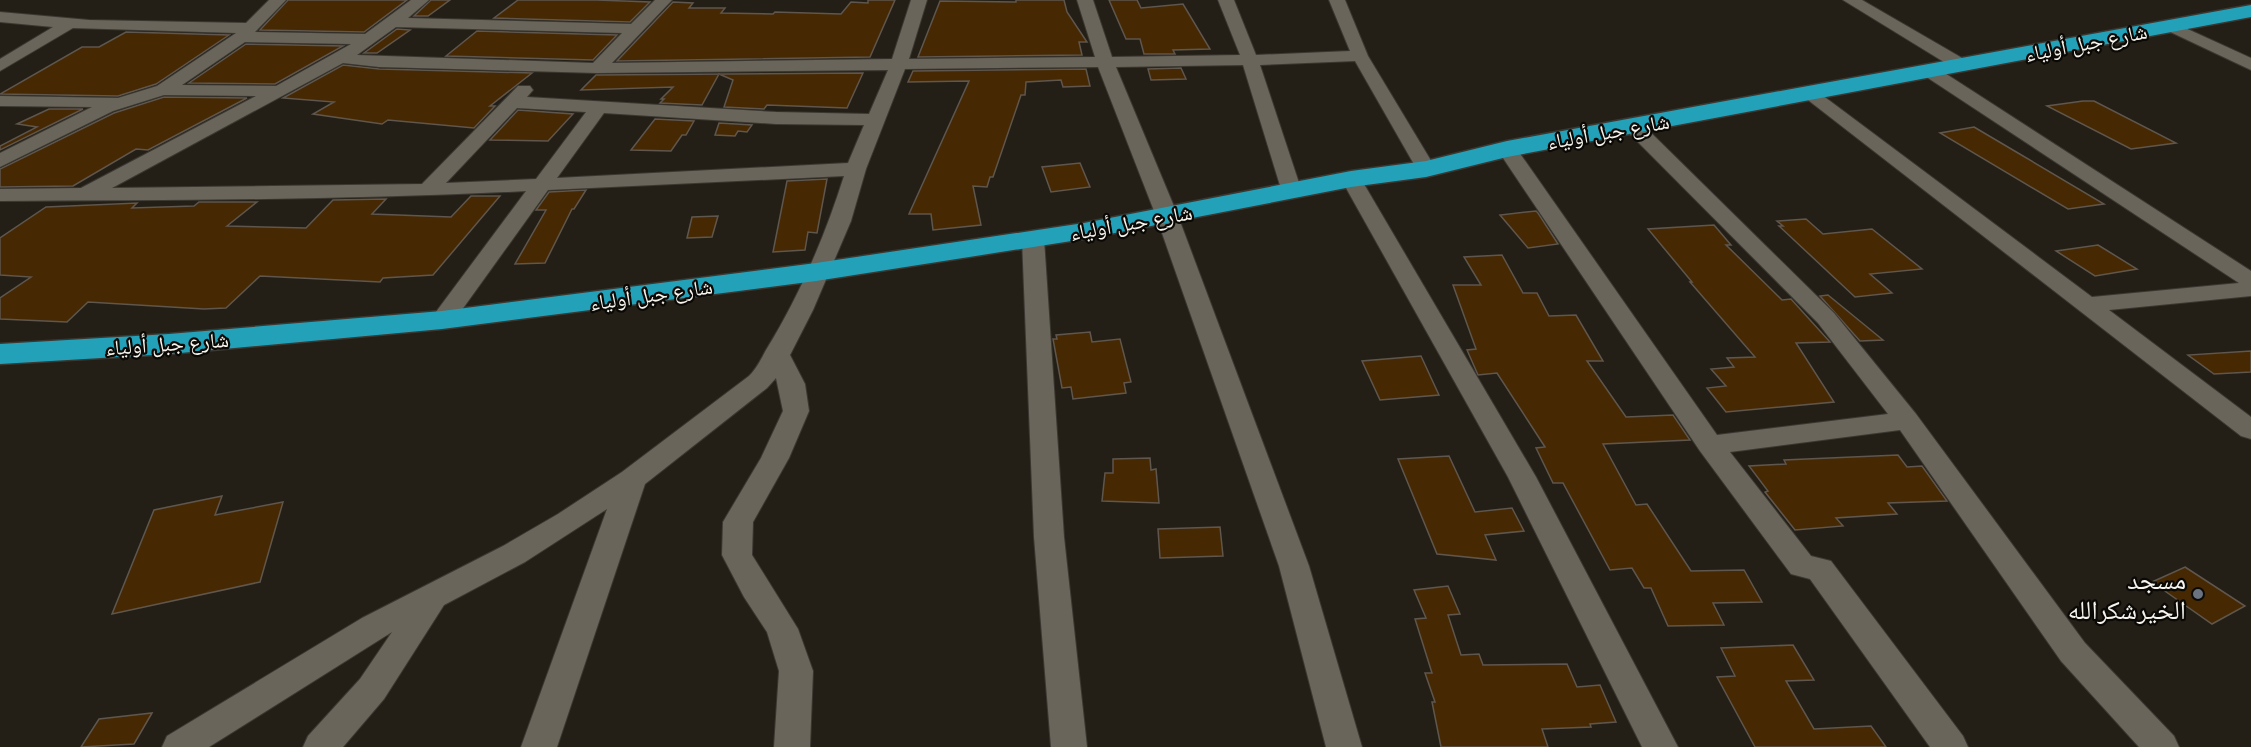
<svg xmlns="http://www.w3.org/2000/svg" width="2251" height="747" viewBox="0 0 2251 747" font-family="'Golos Text','Noto Naskh Arabic',sans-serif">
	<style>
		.building { fill: #462903; stroke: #5f564d; stroke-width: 1.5 }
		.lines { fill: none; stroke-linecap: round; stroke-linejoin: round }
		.street-casing { stroke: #3b3832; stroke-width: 2 }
		.highway-casing { stroke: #3b3832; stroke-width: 3 }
		.street { fill: #69655a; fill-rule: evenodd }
		.highway { fill: #23a1b9; fill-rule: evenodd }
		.worship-dot { fill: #6b7280; stroke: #0b0906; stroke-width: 2 }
		.labels { text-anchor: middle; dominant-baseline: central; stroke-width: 4.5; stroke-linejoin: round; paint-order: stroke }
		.street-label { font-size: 21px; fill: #f6f4ed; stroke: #0b0906 }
		.near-poi-label { font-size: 26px; fill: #f6f4ed; stroke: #0b0906; text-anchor: end }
	</style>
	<rect width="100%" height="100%" fill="#231f16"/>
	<g class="building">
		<path d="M288,0h119l-43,32 -104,-2z"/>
		<path d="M431,0h19l-22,16h-14z"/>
		<path d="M518,0h79l53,2 -20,20 -136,-4z"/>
		<path d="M868,0h27l-25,57 -253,4 56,-59 20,1 -4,5h36l-4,5 52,1 2,-2 66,2 10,-12 17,1z"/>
		<path d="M1016,0h48l3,12 20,30h-8l3,13 -164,2 22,-56 76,1z"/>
		<path d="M1109,0h28l4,8 42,-4 27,45 -37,1 2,4h-31l-4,-15h-14z"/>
		<path d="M397,29l13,1 -33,23h-13z"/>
		<path d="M477,31l140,4 -24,25 -147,-4z"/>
		<path d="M126,32l103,3 -73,49 -38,12 -118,-2 82,-47h17z"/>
		<path d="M246,44l97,2 -68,38 -86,-1z"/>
		<path d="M343,65l36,4 153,4 -42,33h5l-21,22 -86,-8 -6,4 -69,-10 21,-12 -51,-4z"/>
		<path d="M1181,68l5,11 -35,1 -3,-11z"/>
		<path d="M1086,69l4,17 -27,1 -2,-7 -35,2 -1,13h-4l-28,82h-3l-3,10 -14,-1 8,39 -48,5 -2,-16h-22l60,-133 -61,1 5,-11z"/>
		<path d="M863,73l-16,35 -80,-3 -3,4 -40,-2 9,-27 -14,-6 -17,31 -42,-2 4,-4h-3l12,-12 -92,3 15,-15z"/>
		<path d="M164,97l83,1 -99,52 -12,-1 -63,37 -73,1v-18l114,-56z"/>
		<path d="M2083,101h11l82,42 -45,6 -84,-43z"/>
		<path d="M49,109h34l-83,41v-4l37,-19 -20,-3z"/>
		<path d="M518,110l55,4 -25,27 -58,-1z"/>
		<path d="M655,119l39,2 -8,14h-4l-11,16 -40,-1z"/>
		<path d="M719,123l33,2 -5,7 -9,-1 -3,5 -20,-1z"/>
		<path d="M1974,127l44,26 86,51 -36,5 -128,-76z"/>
		<path d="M1080,163l10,24 -39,5 -9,-25z"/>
		<path d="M827,179l-10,54 -9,-1 -3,18 -32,2 14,-71z"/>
		<path d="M586,190l-12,19h-2l-27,54 -30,1 31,-54h-10l13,-18z"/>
		<path d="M471,196h29l-67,79 -50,3 -3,4 -120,-6 -34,32 -22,1 -116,-7 -21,20 -67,-3v-21l31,-21 -31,-2v-37l46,-31 91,-4 -5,5 62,-2 5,-4h58l-30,24 79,2 27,-28 53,-1 -14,15 79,3z"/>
		<path d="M1536,211l2,2 20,31 -30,4 -28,-33z"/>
		<path d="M718,216l-6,21 -25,1 5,-21z"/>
		<path d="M1806,219l17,15 49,-5 50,40 -52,5 22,19 -37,4 -76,-71h4l-6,-5z"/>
		<path d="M1714,225l17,20h-5l56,55 9,-1 39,43 -34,1 38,59 -108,10 -19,-24 19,-2 -15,-17 23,-2 -7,-9 28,-1 -65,-75h2l-44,-53z"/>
		<path d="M2098,245l39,24 -42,7 -39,-25z"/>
		<path d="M1502,255l21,38h14l12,23 27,-1 27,46h-16l39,56 47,-2 17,25 -87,4 33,61 11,-1 44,67 53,-1 18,32 -49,1 11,22 -56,1 -17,-38h-7l-12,-20 -22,2 -47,-87h-10l-17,-35 9,-1 -48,-74 -19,2 -11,-25 9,-1 -23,-64h28l-17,-28z"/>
		<path d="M1828,295l55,45 -23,1 -40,-45z"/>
		<path d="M1090,332l2,10 28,-3 11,43 -7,1 2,10 -53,6 -2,-12 -9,1 -9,-49h4l-1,-4z"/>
		<path d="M2251,351v21l-37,2 -26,-19z"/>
		<path d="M1421,356l18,39 -59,5 -18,-39z"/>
		<path d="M1898,455l9,12 15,-1 25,35 -59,2 9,11 -61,4 7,8 -48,4 -30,-38 3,-1 -19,-25 37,-2 -2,-4z"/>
		<path d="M1449,456l26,56 37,-4 12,23 -39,4 11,25 -59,-6 -39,-95z"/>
		<path d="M1150,458l1,12 5,-1 3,34 -57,-2 3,-28h8v-14z"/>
		<path d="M222,496l-7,19 68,-13 -23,80 -148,32 42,-104z"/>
		<path d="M1220,527l3,29 -63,2 -2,-29z"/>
		<path d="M2185,567l60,39 -33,18 -60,-42z"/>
		<path d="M1448,586l12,28 -12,1 13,40 18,-1 4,11 84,-1 10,23 23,-2 16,37 -26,2 1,3 -49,2 6,18h-107l-9,-45h3l-10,-29h7l-17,-54 11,-1 -12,-28z"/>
		<path d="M1793,645l21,35 -28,1 28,48 57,-3 15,21h-131l-38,-70 18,-1 -14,-28z"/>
		<path d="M152,713l-18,31 -53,3 18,-28z"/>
	</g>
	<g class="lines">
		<g class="street-casing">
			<g id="street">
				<path d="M269,0h17l-31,32 110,2 46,-34h18l-21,18 223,6 24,-24h17l-60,63 280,-4 19,-59h16l-18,59 186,-2 -18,-57h16l19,57 128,-2 -22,-55h16l22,55 94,-4 -21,-51h16l23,56 68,113 -3,4h-14l-64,-112 -95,4 42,127 -3,4 -7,2 -7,-2 -3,-4 -39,-127 -127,2 62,149 131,350 53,181h-36l-47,-181 -123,-350 -58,-149 -193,2 -39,100 -15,52 -38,89 -23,45 15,29 4,27 -20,47 -36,64 -1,33 46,74 15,42 -3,76h-36l5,-76 -12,-39 -23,-35 -22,-42 1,-33 38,-64 22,-47 -7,-33 -9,10 -122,96 -88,263h-36l86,-238 -82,53 -81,43 -60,94 -41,48h-40l5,-11 52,-57 32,-47 -183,115h-47l5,-11 195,-118 141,-72 55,-32 64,-42 127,-96c8,-8 12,-17 17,-26 33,-53 59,-114 78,-174l-296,14 -97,135 -9,2 -9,-2 -3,-5 96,-129c-175,9 -350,9 -526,10v-12l81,-1 175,-92 -92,-1 -51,16 -113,56v-14l92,-46 -92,-1v-10l118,2 39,-12 79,-53 -163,-5 -73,43v-12l53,-32 -53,-5v-10l89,8 157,3zM396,27l226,6 -29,30 -236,-8zM245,42l106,2 -75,42 -94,-1zM343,63l36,4 218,6 291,-3 -19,44 -93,-2 -249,-15 6,-7 -3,-4h-12l-96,98 -310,4zM517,108l69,4 -50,67 -90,4zM604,113l172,11 88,1 -16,38 -291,15z"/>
				<path d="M1843,0h19l107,62 3,4 -3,4h-12z"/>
				<path d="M2170,21l81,37v12l-87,-41 -2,-3z"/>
				<path d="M1931,67l6,1 314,203v25l-142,14 142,107v22l-10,-3 -442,-343 3,-4h12l278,208 147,-14 -314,-207 -3,-4 3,-4z"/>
				<path d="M1633,120l7,2 194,191 82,101 169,229 89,93 5,11h-40l-78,-86 -161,-231 -170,22 81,104 20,5 132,175 5,11h-38l-120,-168 -19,-5 -91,-123 -203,-302 3,-4h14l203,290 171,-21 -70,-91 -192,-193 -2,-4 2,-4z"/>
				<path d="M1351,173l7,2 3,4 175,298 142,270h-36l-134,-270 -167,-298 3,-4z"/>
				<path d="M1033,232l8,2 3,5 20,298 23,210h-36l-17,-210 -12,-298 3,-5z"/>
			</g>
		</g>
		<g class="highway-casing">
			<path id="highway" d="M2251,5v12l-744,140 -81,20 -75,10 -267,52 -268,42 -374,48 -273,25 -169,10v-20l169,-10 273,-23 374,-48 268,-40 267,-52 75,-10 81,-20z"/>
		</g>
		<use href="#street" class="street"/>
		<use href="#highway" class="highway"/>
	</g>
	<circle class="worship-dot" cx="2198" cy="594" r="6"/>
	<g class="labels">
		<g class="street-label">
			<text transform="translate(2086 42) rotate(-11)">شارع جبل أولياء</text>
			<text transform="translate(1608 131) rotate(-10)">شارع جبل أولياء</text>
			<text transform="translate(1131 222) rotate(-10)">شارع جبل أولياء</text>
			<text transform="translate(651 294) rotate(-8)">شارع جبل أولياء</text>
			<text transform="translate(167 343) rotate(-4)">شارع جبل أولياء</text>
		</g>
		<g class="near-poi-label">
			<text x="2186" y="579">مسجد<tspan x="2186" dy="30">الخيرشكرالله</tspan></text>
		</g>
	</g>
</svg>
